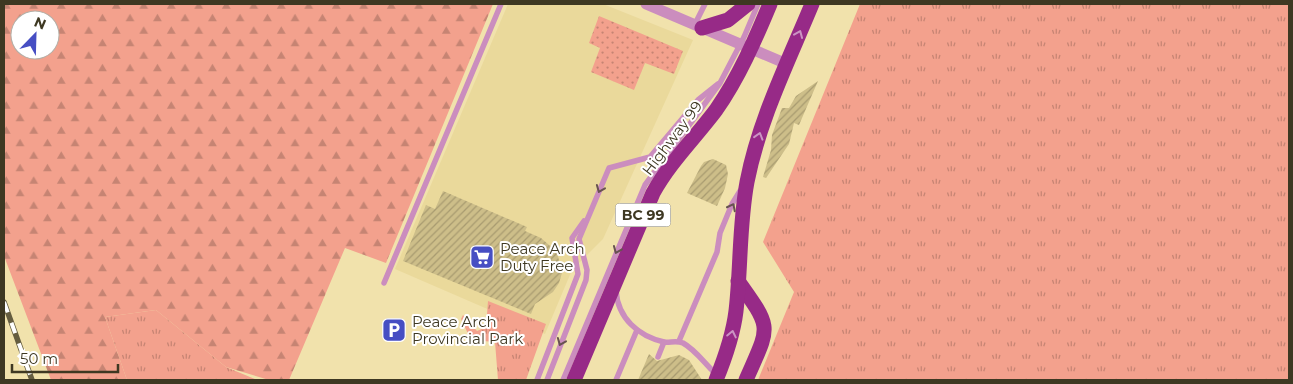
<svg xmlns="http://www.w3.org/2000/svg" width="1293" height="384" viewBox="0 0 1293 384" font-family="Montserrat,sans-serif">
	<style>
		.built { fill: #ead99b }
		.grass { fill: url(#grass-tufts) }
		.forest { fill: url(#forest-firs); fill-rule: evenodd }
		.garden { fill: url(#garden-dots) }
		.building { fill: url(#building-hatch) }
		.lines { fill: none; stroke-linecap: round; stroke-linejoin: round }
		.lane { stroke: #cb8dbe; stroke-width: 5.5 }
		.street { stroke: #cb8dbe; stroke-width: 11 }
		.highway { stroke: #972a87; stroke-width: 15 }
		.rail-casing { stroke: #655d40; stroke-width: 5.5 }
		.rail { stroke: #fff; stroke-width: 4; stroke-dasharray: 11; stroke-linecap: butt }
		.oneway { stroke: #cb94c3 }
		.oneway2 { stroke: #685251 }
		.labels { text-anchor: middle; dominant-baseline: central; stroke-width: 4; stroke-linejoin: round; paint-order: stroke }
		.shield { fill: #fff; stroke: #787464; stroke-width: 1 }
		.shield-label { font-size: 14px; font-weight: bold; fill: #3e3822 }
		.street-label { font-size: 15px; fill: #3e3822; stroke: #fff }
		.poi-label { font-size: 15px; fill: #3e3822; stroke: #fff; text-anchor: start }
	</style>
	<defs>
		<pattern id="grass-tufts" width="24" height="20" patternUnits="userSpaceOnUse" patternTransform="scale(1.25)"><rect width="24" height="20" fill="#f3a18d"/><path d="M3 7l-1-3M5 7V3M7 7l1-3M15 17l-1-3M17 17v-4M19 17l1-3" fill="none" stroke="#c68473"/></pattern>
		<pattern id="forest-firs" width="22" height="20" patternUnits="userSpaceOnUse" patternTransform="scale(1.25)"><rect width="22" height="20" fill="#f3a18d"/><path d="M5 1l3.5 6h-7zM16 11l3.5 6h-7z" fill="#c68473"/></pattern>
		<pattern id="garden-dots" width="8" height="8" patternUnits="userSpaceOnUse" patternTransform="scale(1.25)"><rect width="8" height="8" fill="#f3a18d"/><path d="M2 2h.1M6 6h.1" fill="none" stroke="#c68473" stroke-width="1.8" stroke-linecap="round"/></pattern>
		<pattern id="building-hatch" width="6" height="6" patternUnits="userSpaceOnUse" patternTransform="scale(1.25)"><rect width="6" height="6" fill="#cdbe89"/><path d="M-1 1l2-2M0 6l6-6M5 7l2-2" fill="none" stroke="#a89b70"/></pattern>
	</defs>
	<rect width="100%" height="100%" fill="#f1e2ac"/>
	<path class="built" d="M508,4h95l90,36 -90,199 -31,31 -27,64 -150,-65z"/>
	<g class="grass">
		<path d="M860,4h429v376h-531l36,-88 -31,-50z"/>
		<path d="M488,301l58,23 -20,56h-28l-3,-38 -24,-2 -10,-21 2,-4 14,16 9,-4z"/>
		<path d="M156,310l70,57 31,13h-130l-22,-63z"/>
	</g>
	<path class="forest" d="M4,4h489l-107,259 -41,-15 -56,132h-20l-43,-13 -70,-57 -51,7 22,63h-76l-47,-124zM20,20h30v30h-30z"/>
	<path class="garden" d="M599,16l84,35 -9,23 -29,-11 -11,27 -43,-18 9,-24 -11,-5z"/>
	<g class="building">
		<path d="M818,81l-19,44 -5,-2 -5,21 -23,34 -3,-1 8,-27 1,-15 10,-27h7l7,-12z"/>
		<path d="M713,159l13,6 2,9 -3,14 -8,18 -30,-13 14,-27 3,-4z"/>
		<path d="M443,191l84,36 -2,4 16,7 16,14 5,21 -3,10 -6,9 -18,12 -4,10 -128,-53 23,-56 9,4z"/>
		<path d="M649,354l8,7 22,-6 10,5 13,20h-64z"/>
	</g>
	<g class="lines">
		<g class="lane">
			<path d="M695,24l10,-20"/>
			<path d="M384,283l117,-279"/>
			<path d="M616,291c2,27 22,45 48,51 6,1 12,-2 19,1 11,6 20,18 29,27l3,5"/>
			<path d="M679,341l38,-89 3,-19 12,-29 8,-13"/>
			<path d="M658,357l6,-15"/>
			<path d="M537,380l41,-106 -6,-36 12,-17"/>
			<path d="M547,380l39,-100 1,-10 -8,-31 30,-71 41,-11 48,-57 20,-16"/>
			<path d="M563,380l82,-195 75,-102 24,-46 14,-33"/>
			<path d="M616,380l21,-50"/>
		</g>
		<path class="street" d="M646,4l141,60"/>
		<g class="highway">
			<path d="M702,28l26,-8 20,-16"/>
			<path d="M738,281c35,49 32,44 8,99"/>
			<path d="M574,380l79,-187c17,-31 42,-55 63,-83 23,-33 39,-70 54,-106"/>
			<path d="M716,380c9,-22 17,-44 20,-69 5,-43 3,-86 11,-129 12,-62 41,-120 65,-178"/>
		</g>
		<g class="rail-casing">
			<path id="rail" d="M4,302l28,78"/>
		</g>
		<use href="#rail" class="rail"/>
	</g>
	<defs><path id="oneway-chevron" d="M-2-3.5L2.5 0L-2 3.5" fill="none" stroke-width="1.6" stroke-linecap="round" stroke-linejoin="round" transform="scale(1.25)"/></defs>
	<g class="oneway">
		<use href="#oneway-chevron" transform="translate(799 34) rotate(-67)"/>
		<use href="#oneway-chevron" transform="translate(759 136) rotate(-73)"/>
		<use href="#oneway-chevron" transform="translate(732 334) rotate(-78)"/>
	</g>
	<g class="oneway2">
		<use href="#oneway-chevron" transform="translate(600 189) rotate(112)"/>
		<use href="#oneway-chevron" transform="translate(732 207) rotate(-63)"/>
		<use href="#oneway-chevron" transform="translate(617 250) rotate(113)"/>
		<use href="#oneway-chevron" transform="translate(561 342) rotate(112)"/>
	</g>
	<defs>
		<g id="supermarket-square" transform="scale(1.25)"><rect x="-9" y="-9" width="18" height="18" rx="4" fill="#464ec3" stroke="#fff"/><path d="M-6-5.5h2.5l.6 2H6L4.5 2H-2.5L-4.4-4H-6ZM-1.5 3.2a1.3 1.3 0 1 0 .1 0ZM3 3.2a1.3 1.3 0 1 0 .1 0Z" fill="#fff"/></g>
		<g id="parking-square" transform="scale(1.25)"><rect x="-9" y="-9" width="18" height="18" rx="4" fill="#464ec3" stroke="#fff"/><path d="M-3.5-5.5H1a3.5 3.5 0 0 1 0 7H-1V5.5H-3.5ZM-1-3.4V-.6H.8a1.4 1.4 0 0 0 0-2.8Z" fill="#fff"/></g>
	</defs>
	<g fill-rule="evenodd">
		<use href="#supermarket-square" x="482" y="257"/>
		<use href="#parking-square" x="394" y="330"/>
	</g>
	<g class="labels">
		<rect class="shield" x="615.5" y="203.5" width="55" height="23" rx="4"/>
		<g class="shield-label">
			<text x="643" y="215">BC 99</text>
		</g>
		<g class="street-label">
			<text transform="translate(672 138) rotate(-53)">Highway 99</text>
		</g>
		<g class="poi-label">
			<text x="500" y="248">Peace Arch<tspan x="500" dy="17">Duty Free</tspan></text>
			<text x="412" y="321">Peace Arch<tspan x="412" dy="17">Provincial Park</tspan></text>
		</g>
	</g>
	<rect width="1293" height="384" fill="none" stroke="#3e3822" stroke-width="10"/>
	<g transform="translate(35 35) rotate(23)"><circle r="24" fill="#ffffff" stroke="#b2afa7"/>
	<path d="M0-4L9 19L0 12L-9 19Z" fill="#464ec3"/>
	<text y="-8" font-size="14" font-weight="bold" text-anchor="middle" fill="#3e3822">N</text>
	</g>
	<path d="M12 364v8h106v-8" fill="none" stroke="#3e3822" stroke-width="2.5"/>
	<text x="20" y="364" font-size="15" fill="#3e3822" stroke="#ffffff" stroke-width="4" paint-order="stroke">50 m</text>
</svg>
